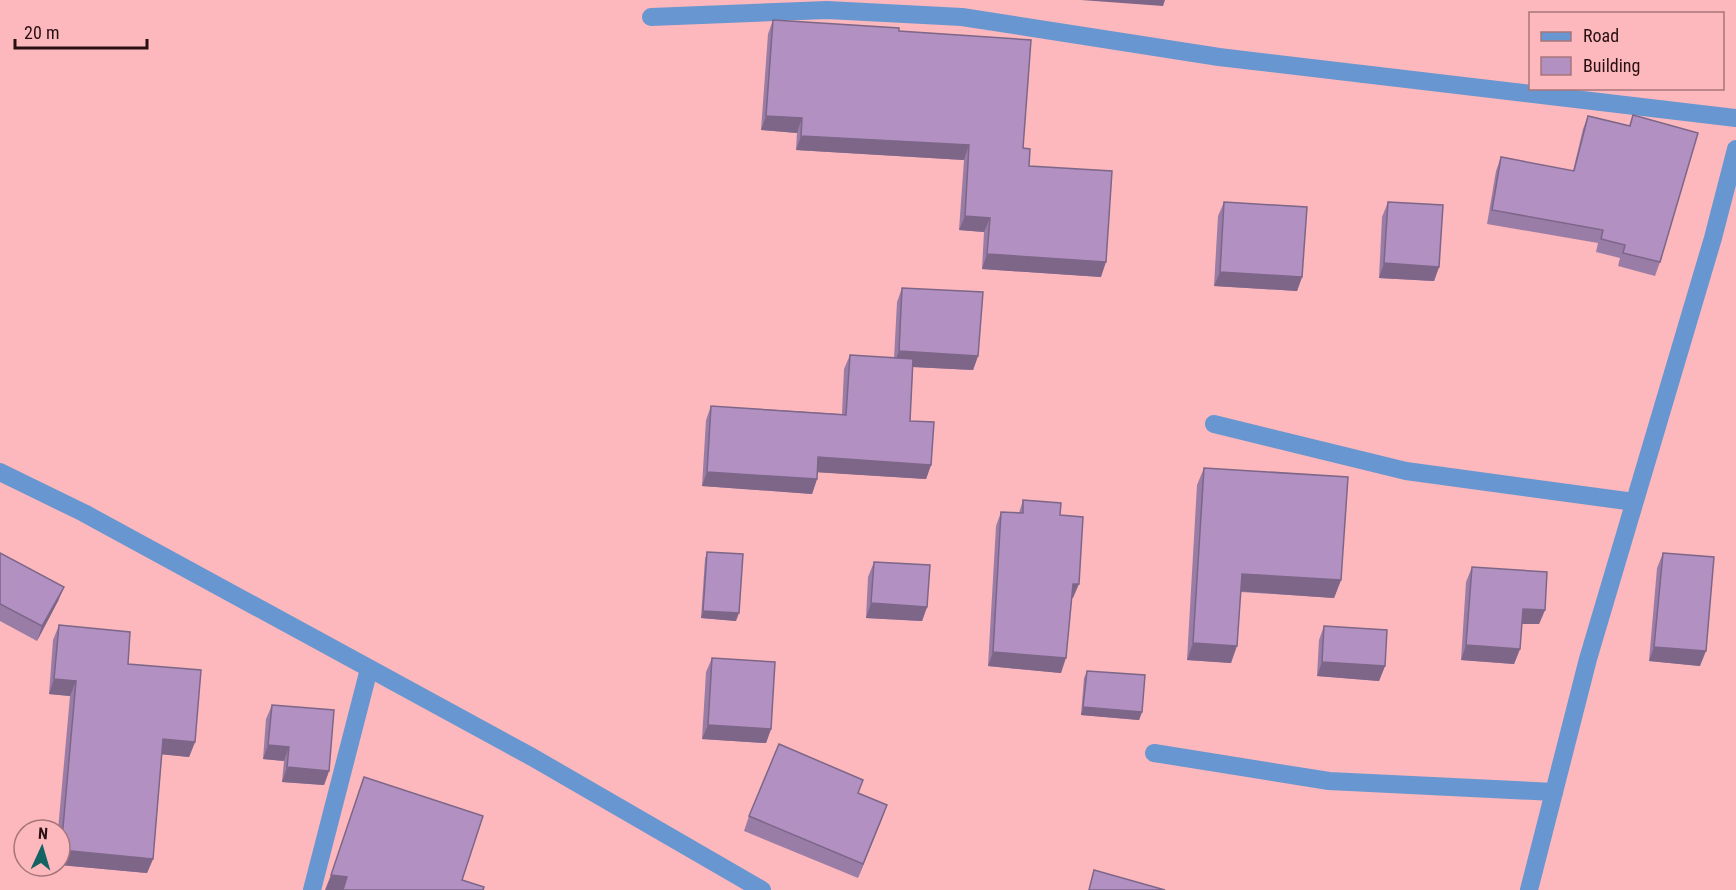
<svg xmlns="http://www.w3.org/2000/svg" width="1736" height="890" viewBox="0 0 1736 890" font-family="'Roboto Condensed',sans-serif">
	<style>
		.lines { fill: none; stroke-linecap: round; stroke-linejoin: round }
		.minor { stroke: #6896d0; stroke-width: 18 }
		.wall { fill: #997da7 }
		.shaded-wall { fill: #7d6688 }
		.building { fill: #b291c2; stroke: #7d6688; stroke-width: 1.5 }
	</style>
	<rect width="100%" height="100%" fill="#fcb8bd"/>
	<g class="lines">
		<g class="minor">
			<path d="M651,17l176,-7 135,7 257,40 517,61"/>
			<path d="M1214,424l192,47 228,31"/>
			<path d="M0,472l84,41 448,244 230,133"/>
			<path d="M1154,753l175,28 225,11"/>
			<path d="M312,890l57,-221"/>
			<path d="M1529,890l59,-231 125,-421 23,-89"/>
		</g>
	</g>
	<g class="wall">
		<path d="M773,20l126,11 124,117 6,18 72,111 -119,-8 2,-37 -25,-2 5,-70 -168,-10 1,-17 -36,-3 7,-96z"/>
		<path d="M1633,115l27,147 -5,14 -37,-10 2,-8 -24,-6 2,-9 -111,-19 9,-53 5,-14 72,14 10,-42 5,-13 41,10z"/>
		<path d="M1224,202l78,75 -5,14 -83,-5 4,-70z"/>
		<path d="M1388,202l51,65 -5,14 -55,-3 3,-61z"/>
		<path d="M902,288l76,68 -5,14 -60,-3 -3,54 21,44 -5,14 -109,-7v7l-5,15 -110,-8 4,-66 5,-14 131,8 2,-45 6,-14 44,3 3,-56z"/>
		<path d="M1204,468l137,112 -7,18 -93,-6 -10,71 -44,-3 10,-175z"/>
		<path d="M1023,500l37,15 13,83h-1l-11,75 -73,-7 8,-140 5,-14 18,1z"/>
		<path d="M707,552l29,69 -35,-3 4,-59z"/>
		<path d="M0,553l64,34 -6,14 -21,40 -37,-20z"/>
		<path d="M1663,553l37,113 -51,-5 8,-93z"/>
		<path d="M874,562l53,45 -5,14 -56,-3 2,-41z"/>
		<path d="M1472,567l73,43 -6,14h-17l-2,25 -6,15 -53,-4 5,-78z"/>
		<path d="M59,625l69,39 67,78 -6,15 -27,-3 -9,105 -6,14 -87,-8v-35h-2l12,-134 -21,-2 4,-54z"/>
		<path d="M1324,626l61,40 -6,15 -62,-5 2,-36z"/>
		<path d="M712,658l59,71 -5,14 -64,-4 4,-67z"/>
		<path d="M1087,671l55,41 -3,8 -58,-5 3,-37z"/>
		<path d="M272,705l57,66 -5,14 -42,-3 2,-21 -21,-2 3,-40z"/>
		<path d="M858,793l29,12 -29,73 -114,-47 5,-15z"/>
	</g>
	<g class="shaded-wall">
		<path d="M1081,0h84l-2,6z"/>
		<path d="M766,116l36,2 -5,15 -36,-3z"/>
		<path d="M801,136l168,9 -5,15 -168,-10z"/>
		<path d="M965,216l25,2 -6,14 -25,-2z"/>
		<path d="M987,254l119,8 -5,15 -119,-8z"/>
		<path d="M1384,263l55,4 -5,14 -55,-3z"/>
		<path d="M1220,272l82,5 -5,14 -83,-5z"/>
		<path d="M899,351l79,5 -5,14 -80,-4z"/>
		<path d="M818,457l113,8 -5,14 -113,-7z"/>
		<path d="M707,472l110,7 -5,15 -110,-8z"/>
		<path d="M1242,574l99,6 -7,18 -98,-7z"/>
		<path d="M1073,584h6l-6,14h-5z"/>
		<path d="M64,587l-6,14 -21,40 5,-15z"/>
		<path d="M871,603l56,4 -5,14 -56,-3z"/>
		<path d="M1523,609l22,1 -6,14h-22z"/>
		<path d="M703,611l36,2 -3,8 -35,-3z"/>
		<path d="M1193,643l44,3 -6,17 -44,-3z"/>
		<path d="M1466,645l54,4 -6,15 -53,-4z"/>
		<path d="M1654,647l52,4 -6,15 -51,-5z"/>
		<path d="M993,652l73,6 -5,15 -73,-7z"/>
		<path d="M1322,662l63,4 -6,15 -62,-5z"/>
		<path d="M54,679l22,2 -6,15 -21,-2z"/>
		<path d="M1083,707l59,5 -3,8 -58,-5z"/>
		<path d="M708,725l63,4 -5,14 -64,-4z"/>
		<path d="M163,739l32,3 -6,15 -31,-3z"/>
		<path d="M268,745l21,2 -5,14 -21,-2z"/>
		<path d="M287,767l42,4 -5,14 -42,-3z"/>
		<path d="M887,805l-5,14 -24,59 5,-14z"/>
		<path d="M61,850l92,9 -6,14 -87,-8z"/>
		<path d="M331,875l16,2 -4,13h-18z"/>
	</g>
	<g class="building">
		<path d="M773,20l126,8v3l132,9 -8,108 7,1 -1,17 83,5 -6,91 -119,-8 3,-36 -25,-2 4,-71 -168,-9 1,-18 -36,-2z"/>
		<path d="M1633,115l65,18 -38,129 -37,-9 2,-8 -24,-6 2,-9 -111,-20 9,-53 73,14 14,-55 42,10z"/>
		<path d="M1224,202l83,5 -5,70 -82,-5z"/>
		<path d="M1388,202l55,3 -4,62 -55,-4z"/>
		<path d="M902,288l81,4 -5,64 -79,-5z"/>
		<path d="M850,355l63,4 -3,62 24,1 -3,43 -113,-8 -1,22 -110,-7 4,-66 135,9z"/>
		<path d="M1204,468l144,9 -7,103 -99,-6 -5,72 -44,-3z"/>
		<path d="M1023,500l38,3 -1,12 23,2 -4,67h-6l-7,74 -73,-6 8,-140 22,1z"/>
		<path d="M707,552l36,2 -4,59 -36,-2z"/>
		<path d="M0,553l64,34 -22,39 -42,-22z"/>
		<path d="M1663,553l51,4 -8,94 -52,-4z"/>
		<path d="M874,562l56,3 -3,42 -56,-4z"/>
		<path d="M1472,567l75,5 -2,38 -22,-1 -3,40 -54,-4z"/>
		<path d="M59,625l71,7 -2,32 73,6 -6,72 -32,-3 -10,120 -92,-9 15,-169 -22,-2z"/>
		<path d="M1324,626l63,4 -2,36 -63,-4z"/>
		<path d="M712,658l63,4 -4,67 -63,-4z"/>
		<path d="M1087,671l58,4 -3,37 -59,-5z"/>
		<path d="M272,705l62,5 -5,61 -42,-4 2,-20 -21,-2z"/>
		<path d="M779,744l84,36 -5,13 29,12 -24,59 -114,-48z"/>
		<path d="M364,777l119,39 -21,64 22,7 -1,3h-140l4,-13 -16,-2z"/>
		<path d="M1094,870l71,20h-76z"/>
	</g>
	<rect x="1529" y="12" width="195" height="78" fill="#fcb8bd" stroke="#a77579" stroke-width="1.5"/>
	<rect x="1541" y="32" width="30" height="9" fill="#6896d0" stroke="#a77579" stroke-width="1.5"/>
	<text x="1583" y="42" font-size="18" fill="#281012">Road</text>
	<rect x="1541" y="57" width="30" height="18" fill="#b291c2" stroke="#a77579" stroke-width="1.5"/>
	<text x="1583" y="72" font-size="18" fill="#281012">Building</text>
	<g transform="translate(42 848) rotate(4)"><circle r="28" fill="#fcb8bd" stroke="#a77579" stroke-width="1.5"/>
	<path d="M0-4.5L10 22L0 15L-10 22Z" fill="#136363"/>
	<text y="-9" font-size="16" font-weight="bold" text-anchor="middle" fill="#281012">N</text>
	</g>
	<path d="M15 39v9h132v-9" fill="none" stroke="#281012" stroke-width="3"/>
	<text x="24" y="39" font-size="18" fill="#281012" stroke="#fcb8bd" stroke-width="4.5" paint-order="stroke">20 m</text>
</svg>
